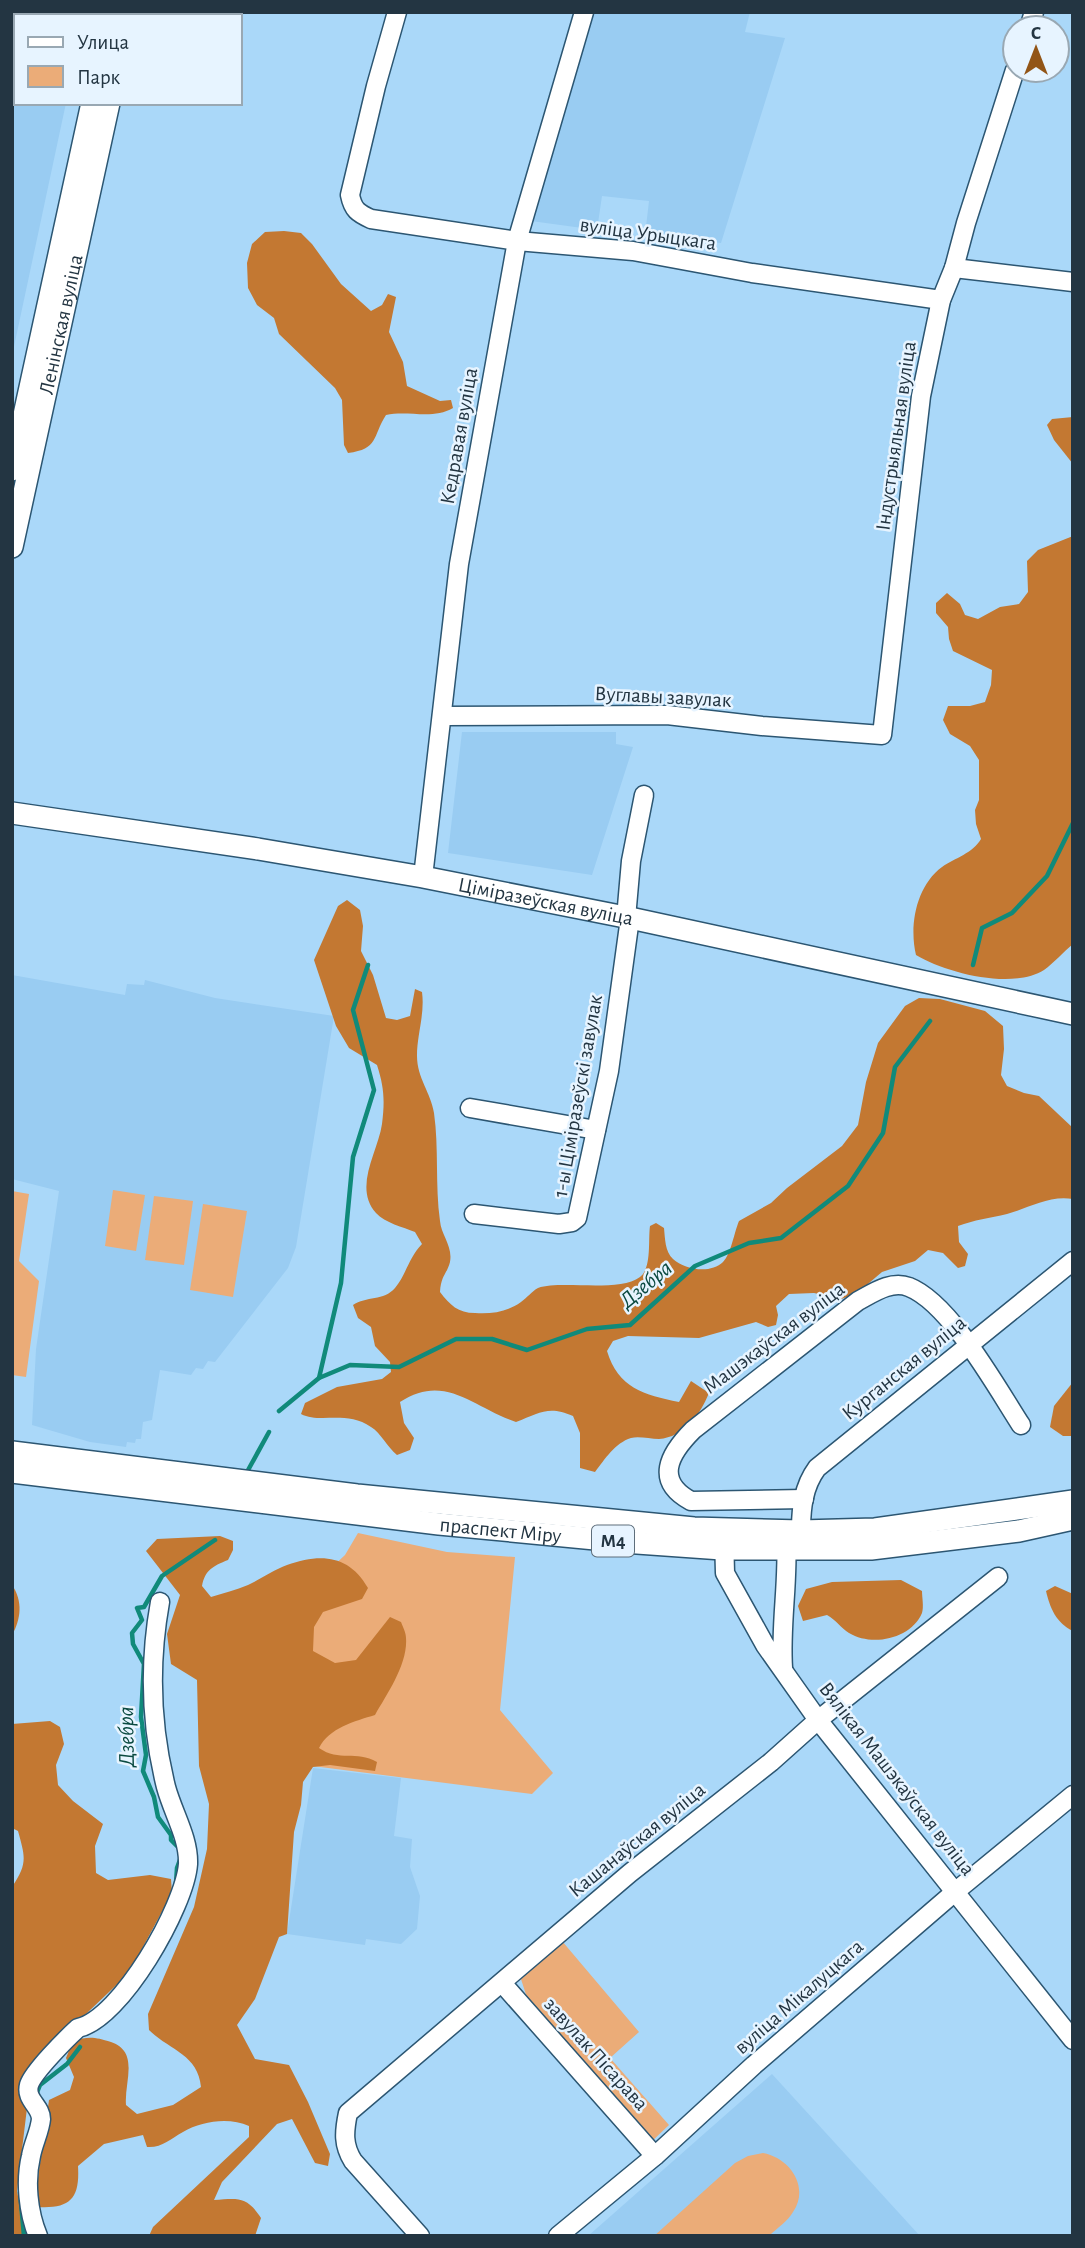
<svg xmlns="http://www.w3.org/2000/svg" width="1085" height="2248" viewBox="0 0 1085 2248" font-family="'Alegreya Sans',sans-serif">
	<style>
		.built { fill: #99ccf2 }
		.green { fill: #ebac78 }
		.forest { fill: #c37832 }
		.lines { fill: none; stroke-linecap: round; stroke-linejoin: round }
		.stream { stroke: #108a7a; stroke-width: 4.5 }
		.minor-casing { stroke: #2c5672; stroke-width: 21 }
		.major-casing { stroke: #2c5672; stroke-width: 24 }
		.minor { stroke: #fff; stroke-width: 18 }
		.major { stroke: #fff; stroke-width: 21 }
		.labels { text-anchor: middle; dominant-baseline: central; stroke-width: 5; stroke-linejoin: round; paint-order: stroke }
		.shield { fill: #e7f4ff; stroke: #5e6e7b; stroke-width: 2 }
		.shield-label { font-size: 19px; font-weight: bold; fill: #233542 }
		.street-label { font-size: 21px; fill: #233542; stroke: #e7f4ff }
		.water-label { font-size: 23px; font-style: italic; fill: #0b4a41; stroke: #e7f4ff }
	</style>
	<rect width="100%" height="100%" fill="#aad8f9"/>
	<g class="built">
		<path d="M12,12h73l-1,4h-68v87h50l-54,253z"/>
		<path d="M593,12h157l-5,20 40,6 -64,205 -76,-8 4,-34 -47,-5 -5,34 -66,-9z"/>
		<path d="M462,732h154v12l17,3 -41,128 -144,-22z"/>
		<path d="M12,975l113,20 2,-11 17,1 1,-5 70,18 119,18 -38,231 -8,21 -73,94 -7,-1 -5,8 -7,-1 -5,7 -31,-5 -8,50 -9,2 -2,17h-5l-1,4 -8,-1 -1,5 -36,-5 -58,-17 4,-76 23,-158 -47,-12z"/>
		<path d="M313,1768l88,10 -7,58 18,3 -2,28 10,29 -3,33 -16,15 -35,-5 -1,6 -78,-11z"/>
		<path d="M772,2074l148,162h-332z"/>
	</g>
	<g class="green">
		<path d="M113,1190l32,5 -9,56 -31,-5z"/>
		<path d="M12,1191l17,3 -10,67 20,20 -13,96 -14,-2z"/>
		<path d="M154,1196l39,5 -9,64 -39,-5z"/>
		<path d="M203,1204l44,7 -14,86 -43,-7z"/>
		<path d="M358,1533l89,19 68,5 -15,153 53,63 -21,21 -251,-32 32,-177 32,-30z"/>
		<path d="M562,1941l77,91 -29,26 59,67 -20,19 -119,-137 -10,-31z"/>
		<path d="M763,2153c27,5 47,34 30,59 -5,9 -16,16 -24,24h-115l81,-73 13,-7z"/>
	</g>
	<g class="forest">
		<path d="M284,231l17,2 11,11 29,40 30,27 11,-6 6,-11 8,3 -7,35 14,30 4,24 33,15 11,-1 2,8c-20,12 -45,2 -67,7 -14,22 -7,34 -38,38l-4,-8 -2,-45 -7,-12 -56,-54 -5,-16 -17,-13 -9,-17 -1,-25 5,-19 13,-12z"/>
		<path d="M1073,417v47l-19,-24 -7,-15 5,-6z"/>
		<path d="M1073,536v408c-10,8 -19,19 -29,26 -32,20 -98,3 -128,-15 -7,-29 0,-69 26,-88 13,-9 31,-14 39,-28l-5,-15 -1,-14 4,-10v-40l-9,-14 -20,-12 -7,-14 5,-14h22l15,-4 6,-17 1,-15 -39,-19 -4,-12 -1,-12 -12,-14v-10l11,-10 13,11 5,11 13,4 22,-12 19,-3 9,-12 -1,-31 11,-11z"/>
		<path d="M347,900l13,10 3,16 -2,25 12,24 13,43 11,2 13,-4 5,-27 7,3c3,22 -5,42 -5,64 0,22 14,37 17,57 5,35 1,72 6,108 1,14 13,25 10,41 -3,12 -9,13 -10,30 10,13 18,21 35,21 17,1 32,-1 46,-11 6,-4 11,-11 17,-14 24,-8 80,5 102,-11 12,-9 8,-37 10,-51l6,-3 8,5c1,10 1,24 9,31 12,11 38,15 50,3 8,-8 11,-29 16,-41l32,-18 16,-15 55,-42 16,-21 8,-43 12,-39 27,-37 14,-8 21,1 45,12 18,15 1,23 -3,26 6,11 17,7 15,3 34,32v71c-24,-4 -44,9 -66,15 -17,4 -33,6 -49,12l1,16 9,12 -3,12 -7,2 -15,-15 -15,-3 -13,11 -33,11 -26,22 -15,5 -27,-6 -25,1 -13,12 2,9 -2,10 -8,2 -12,-5 -57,16 -71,-2 -15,5 -6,10c11,37 37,44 72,51l12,-21 18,12c-9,22 -25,44 -50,46 -9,0 -20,-3 -28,-1 -16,5 -26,21 -36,34l-15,-4v-35l-7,-17c-24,-11 -34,-3 -57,6 -42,-14 -71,-50 -116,-20l4,21 10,15 -4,12 -13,5c-10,-8 -16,-22 -26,-28 -25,-17 -51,-3 -70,-13l4,-11 32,-16 45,-8 9,-7 -1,-10 -15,-16 -4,-19 -13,-9 -5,-13c13,-9 31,-4 42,-17 11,-13 14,-31 27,-44l-7,-12c-12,-5 -30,-9 -39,-19 -23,-26 2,-61 6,-89 3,-24 2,-37 -5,-59l-28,-17 -13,-22 -22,-66 24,-54z"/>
		<path d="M1073,1382v54h-10l-13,-9 4,-21z"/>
		<path d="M220,1536l13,5v9l-5,10c-15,6 -23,10 -26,26l9,11c12,-4 25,-7 37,-12 13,-6 25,-15 39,-20 34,-12 62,-10 81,23l-6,11 -39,13 -9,15 -1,24 22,12 21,-3 34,-43 11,5c2,5 5,11 5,16 2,26 -19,56 -31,77 -20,6 -46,13 -56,33 20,14 37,2 58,14l-2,9 -45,-6 -17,2 -10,15 -2,23 -7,27 -7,102 -8,3 -24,62 -18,26 18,34 34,6 19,37 22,52 -2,12 -13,-3 -23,-44 -15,5 -55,58 -8,18c23,-1 32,-5 47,18l-6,18h-106l4,-9 96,-90v-11c-20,-9 -47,-5 -66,6 -13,7 -21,16 -36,15l-4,-12 -39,9 -26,22c2,33 -8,43 -41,41v-22l12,-85 21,-10 4,-13 -8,-19 7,-17c16,-5 22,-4 38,1 29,10 13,40 15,63l11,9 36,-9 28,-18c-3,-33 -32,-37 -52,-57l-1,-16 46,-107 13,-58 2,-45 -10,-38 -2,-86 -26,-16 -4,-30 13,-39 -34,-44 11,-12z"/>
		<path d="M901,1580l21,11c0,6 2,16 0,22 -11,26 -50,34 -73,20 -8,-5 -13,-13 -22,-18l-24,6 -5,-15 8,-17 26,-7z"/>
		<path d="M12,1585c11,16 9,34 0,50z"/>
		<path d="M1055,1586l18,8v37c-17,-8 -23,-23 -27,-40z"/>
		<path d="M50,1721l10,6 4,17 -8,21 2,20 15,16 30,23 -8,22 1,27 12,7 42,-5 21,4 1,14 -43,80 -64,61 -22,26 -16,48 -10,83 7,37 3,8h-15v-349c16,-24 13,-30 6,-56l-6,-3v-104z"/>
	</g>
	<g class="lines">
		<g class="stream">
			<path d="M973,965l9,-37 30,-15 35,-37 26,-53"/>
			<path d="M319,1378l22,-95 12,-126 21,-67 -21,-80 15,-45"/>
			<path d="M279,1411l40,-33 31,-13 49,2 57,-28h36l35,11 60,-21 43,-4 65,-59 54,-23 32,-5 67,-52 35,-53 12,-66 35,-46"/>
			<path d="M247,1472l22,-40"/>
			<path d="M180,1849l-9,-9v-5l-13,-18 -4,-20 -11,-26 3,-16 -5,-38 3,-53 -11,-20 -1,-11 10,-13 -5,-12 7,-1 18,-31 53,-36"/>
			<path d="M176,1883l1,-15 4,-11"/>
			<path d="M36,2095l4,-10 27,-21 13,-17"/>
			<path d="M20,2192l4,44"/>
		</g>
		<g class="minor-casing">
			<g id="minor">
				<path d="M397,12l-21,74 -26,109c3,15 8,18 21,24l146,22 116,10 119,22 189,27"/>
				<path d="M1029,28l5,-16"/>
				<path d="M954,268l119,14"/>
				<path d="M442,716l225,-1 95,11 120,9 39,-339 20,-96 13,-32 12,-45 49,-153"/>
				<path d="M423,877l36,-313 58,-323 67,-229"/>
				<path d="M626,918l5,-57 13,-66"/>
				<path d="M470,1108l126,22"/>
				<path d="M474,1214l85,10 13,-2 5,-4 32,-147 21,-153"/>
				<path d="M804,1499l-113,2c-37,-20 -22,-47 2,-71l165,-129c15,-8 33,-21 51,-14 41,16 88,101 112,138"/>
				<path d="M801,1531c0,-22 2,-44 16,-63l256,-207"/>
				<path d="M724,1536l1,37 40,72 53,75 255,320"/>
				<path d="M783,1668c-3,-44 6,-88 3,-132"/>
				<path d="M502,1983l153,173"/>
				<path d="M38,2236c-10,-24 -13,-55 -7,-80 2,-12 9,-25 10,-37 0,-13 -16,-19 -12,-34 4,-13 38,-47 49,-57 43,-9 107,-122 110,-164 1,-26 -15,-51 -22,-77 -15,-60 -17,-124 -6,-185"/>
				<path d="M420,2236l-67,-75c-10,-16 -9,-29 -5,-48l282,-240 141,-111 47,-42 180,-143"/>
				<path d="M558,2236l97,-80 99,-91 202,-174 117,-96"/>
			</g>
		</g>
		<g class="major-casing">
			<g id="major">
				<path d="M111,16l1,-4"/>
				<path d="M128,16l1,-4"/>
				<path d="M12,470l80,-367"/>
				<path id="s1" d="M12,547l97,-444"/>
				<path id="s2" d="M12,813l246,36 165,28 207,41 443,96"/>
				<path d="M12,1452l345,43 337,33 107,3 74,-2 198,-28"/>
				<path id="s3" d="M12,1472l427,52 198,19 85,6h149l148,-18 54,-12"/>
			</g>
		</g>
		<use href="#minor" class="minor"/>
		<use href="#major" class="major"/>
	</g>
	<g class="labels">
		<rect class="shield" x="592" y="1525.5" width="42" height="31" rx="5"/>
		<g class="shield-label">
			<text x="613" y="1541">М4</text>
		</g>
		<g class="street-label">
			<text transform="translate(648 234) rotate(8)">вуліца Урыцкага</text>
			<text stroke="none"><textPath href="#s1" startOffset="228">Ленінская вуліца</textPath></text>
			<text transform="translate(459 436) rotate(-80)">Кедравая вуліца</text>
			<text transform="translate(896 436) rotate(-82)">Індустрыяльная вуліца</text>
			<text transform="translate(663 697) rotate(3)">Вуглавы завулак</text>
			<text stroke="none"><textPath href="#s2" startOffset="541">Ціміразеўская вуліца</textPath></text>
			<text transform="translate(578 1096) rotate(-80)">1-ы Ціміразеўскі завулак</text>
			<text transform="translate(774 1338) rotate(-37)">Машэкаўская вуліца</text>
			<text transform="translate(904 1368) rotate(-39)">Курганская вуліца</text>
			<text stroke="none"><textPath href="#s3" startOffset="492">праспект Міру</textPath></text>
			<text transform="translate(897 1779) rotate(52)">Вялікая Машэкаўская вуліца</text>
			<text transform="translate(637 1840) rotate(-39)">Кашанаўская вуліца</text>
			<text transform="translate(799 1997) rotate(-41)">вуліца Мікалуцкага</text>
			<text transform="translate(596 2054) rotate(48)">завулак Пісарава</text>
		</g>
		<g class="water-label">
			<text transform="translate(646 1285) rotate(-40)">Дзебра</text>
			<text transform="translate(127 1737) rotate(-91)">Дзебра</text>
		</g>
	</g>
	<rect width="1085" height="2248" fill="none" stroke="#233542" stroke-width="28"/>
	<rect x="14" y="14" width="228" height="91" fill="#e7f4ff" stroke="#99a8b3" stroke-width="2"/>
	<rect x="28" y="37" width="35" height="10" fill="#ffffff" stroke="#99a8b3" stroke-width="2"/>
	<text x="77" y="49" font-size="21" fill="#233542">Улица</text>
	<rect x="28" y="66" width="35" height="21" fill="#ebac78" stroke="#99a8b3" stroke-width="2"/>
	<text x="77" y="84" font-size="21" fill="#233542">Парк</text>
	<g transform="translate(1036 49)"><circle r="33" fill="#e7f4ff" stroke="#99a8b3" stroke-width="2"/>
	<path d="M0-5L12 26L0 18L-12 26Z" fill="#925517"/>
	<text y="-10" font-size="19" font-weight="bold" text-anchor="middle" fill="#233542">С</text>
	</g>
</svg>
